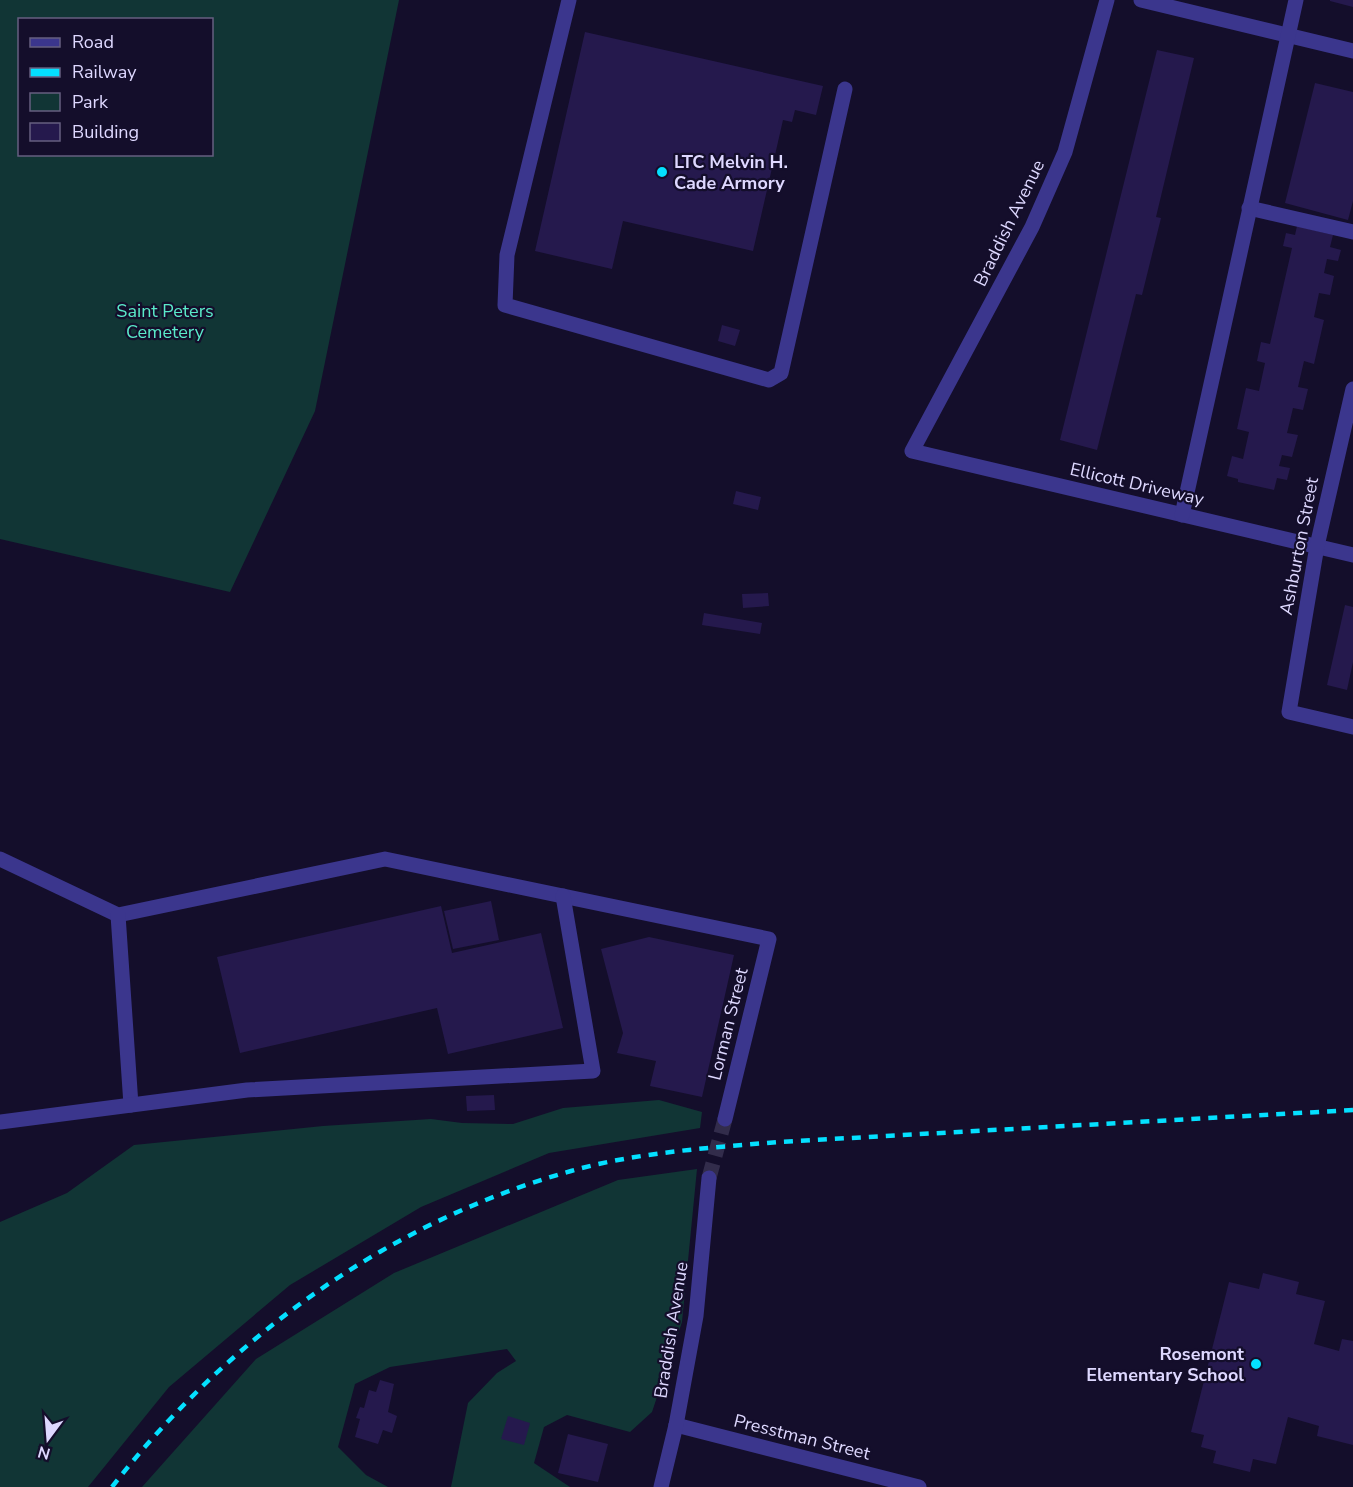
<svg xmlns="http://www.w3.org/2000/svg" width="1353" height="1487" viewBox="0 0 1353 1487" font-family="'Nunito Sans',sans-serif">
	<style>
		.green { fill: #113535; fill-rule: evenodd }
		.building { fill: #25194d }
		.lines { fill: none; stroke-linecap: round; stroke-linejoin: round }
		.minor-tunnel { stroke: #322c4b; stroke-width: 15; stroke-dasharray: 15 8; stroke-linecap: butt }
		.minor { stroke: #3b368d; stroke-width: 15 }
		.rail { stroke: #04e0ff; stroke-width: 4.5; stroke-dasharray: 9 8; stroke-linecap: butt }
		.poi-dot { fill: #04e0ff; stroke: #140e2b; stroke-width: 2 }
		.labels { text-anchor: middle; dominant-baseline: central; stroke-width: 4.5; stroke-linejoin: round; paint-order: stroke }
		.poi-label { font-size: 18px; font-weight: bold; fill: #ded8ff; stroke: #140e2b; text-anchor: start }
		.street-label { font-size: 18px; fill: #ded8ff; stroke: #140e2b }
		.park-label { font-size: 18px; fill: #5aeac9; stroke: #140e2b }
	</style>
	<rect width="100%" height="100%" fill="#140e2b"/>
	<g class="green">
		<path d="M0,0h399l-84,411 -85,181 -230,-53zM20,20h192v134h-192z"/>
		<path d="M659,1100l43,12 -2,16 -151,25 -128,54 -131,78 -121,102 -81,100h-88v-265l67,-29 67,-48 189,-19 108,-7 31,4 51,1 50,-16z"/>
		<path d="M697,1169l-15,153 -30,90 -22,20 -63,-17 -23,12 -10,36 36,24h-119l17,-84 29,-30 19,-12 -9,-12 -117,18 -35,17 -17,63 28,28 22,12h-246l114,-128 138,-86 224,-93z"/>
	</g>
	<g class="building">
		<path d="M1353,0v7l-23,-6v-1z"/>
		<path d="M585,32l238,54 -7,29 -21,-5 -3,12 -9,-2 -30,131 -130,-30 -11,48 -77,-18z"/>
		<path d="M1157,50l37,8 -38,159 5,1 -19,77 -6,-1 -39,156 -37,-10z"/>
		<path d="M1315,83l38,9v109l-5,19 -63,-17z"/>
		<path d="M1297,226l36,9 -3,12 11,3 -3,11 -11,-2 -3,14 10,3 -4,19 -11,-2 -5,24 10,3 -10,44 -10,-3 -6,26 10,2 -5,21 -10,-2 -6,25 11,2 -6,22 -10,-2 -3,11 11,2 -3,12 -10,-2 -3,12 -36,-8v-3l-11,-3 5,-20 11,3 6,-27 -12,-3 9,-41 13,3 6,-28 -8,-2 4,-19 9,2 22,-96 -9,-2 3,-13 9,2z"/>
		<path d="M722,325l18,5 -5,16 -17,-5z"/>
		<path d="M736,491l25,6 -3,13 -25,-6z"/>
		<path d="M768,593l1,13 -26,2 -1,-14z"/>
		<path d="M1345,605l8,2v55l-6,28 -20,-5z"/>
		<path d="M704,613l58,10 -2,11 -58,-9z"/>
		<path d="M491,901l8,39 -46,9 -9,-38z"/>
		<path d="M441,906l11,47 89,-20 22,95 -115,26 -11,-46 -197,45 -23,-96z"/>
		<path d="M649,937l85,18 -32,142 -52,-11 6,-25 -39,-8 6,-20 -22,-84z"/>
		<path d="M494,1095l1,15 -28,1 -1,-15z"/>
		<path d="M1263,1273l36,9 -3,12 29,7 -11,43 25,7 3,-12 11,2v104l-36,-9 2,-10 -31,-9 -12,47 -23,-5 -3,13 -37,-9 3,-12 -15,-4 3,-12 -13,-3 38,-150 30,7z"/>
		<path d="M380,1380l14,4 -6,28 9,4 -5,17 -9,-3 -5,14 -23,-7 5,-18 -4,-1 4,-11 4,1 5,-18 7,2z"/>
		<path d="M508,1416l22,7 -6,22 -23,-6z"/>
		<path d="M568,1434l40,10 -10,38 -40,-9z"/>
	</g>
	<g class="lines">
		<path class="minor-tunnel" d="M709,1178l16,-59"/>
		<g class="minor">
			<path d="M569,0l-62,255 -2,50 264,75 12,-7 64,-284"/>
			<path d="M1107,0l-42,152 -33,75 -120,224 441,104"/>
			<path d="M1141,0l212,51"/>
			<path d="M1249,208l104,24"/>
			<path d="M1353,389l-36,157 -28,166 64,15"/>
			<path d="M1182,515l114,-515"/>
			<path d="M0,859l118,56 267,-56 384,80 -44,180"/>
			<path d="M118,915l13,190"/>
			<path d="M0,1122l247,-32 346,-19 -30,-175"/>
			<path d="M676,1425l243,62"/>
			<path d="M661,1487l15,-62 20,-109 13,-138"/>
		</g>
		<path class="rail" d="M112,1487c116,-149 276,-265 459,-316 67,-19 138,-23 207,-29l575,-32"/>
	</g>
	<g class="poi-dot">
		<circle cx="662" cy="172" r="6"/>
		<circle cx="1256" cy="1364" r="6"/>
	</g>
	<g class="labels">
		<g class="poi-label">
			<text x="674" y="162">LTC Melvin H.<tspan x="674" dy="21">Cade Armory</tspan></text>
			<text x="1244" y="1354" text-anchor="end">Rosemont<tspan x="1244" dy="21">Elementary School</tspan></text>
		</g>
		<g class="street-label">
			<text transform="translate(1009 223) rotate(-64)">Braddish Avenue</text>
			<text transform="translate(1137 484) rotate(13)">Ellicott Driveway</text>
			<text transform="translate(1299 546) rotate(-79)">Ashburton Street</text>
			<text transform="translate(728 1024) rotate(-76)">Lorman Street</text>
			<text transform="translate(671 1330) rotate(-81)">Braddish Avenue</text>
			<text transform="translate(802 1437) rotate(14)">Presstman Street</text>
		</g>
		<g class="park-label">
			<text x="165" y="311">Saint Peters<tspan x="165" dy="21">Cemetery</tspan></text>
		</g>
	</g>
	<rect x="18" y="18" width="195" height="138" fill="#140e2b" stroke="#655f80" stroke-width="1.5"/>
	<rect x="30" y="38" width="30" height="9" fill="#3b368d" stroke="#655f80" stroke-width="1.5"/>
	<text x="72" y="48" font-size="18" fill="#ded8ff">Road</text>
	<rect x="30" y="68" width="30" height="9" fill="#04e0ff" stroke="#655f80" stroke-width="1.5"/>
	<text x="72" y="78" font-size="18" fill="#ded8ff">Railway</text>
	<rect x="30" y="93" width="30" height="18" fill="#113535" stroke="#655f80" stroke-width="1.5"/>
	<text x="72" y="108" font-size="18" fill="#ded8ff">Park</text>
	<rect x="30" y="123" width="30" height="18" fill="#25194d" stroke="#655f80" stroke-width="1.5"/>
	<text x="72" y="138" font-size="18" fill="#ded8ff">Building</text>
	<g transform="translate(48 1439) rotate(196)" stroke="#140e2b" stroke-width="4.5" paint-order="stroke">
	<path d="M0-4.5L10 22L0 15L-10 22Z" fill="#ded8ff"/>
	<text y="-9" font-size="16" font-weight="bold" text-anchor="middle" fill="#ded8ff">N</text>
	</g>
</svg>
